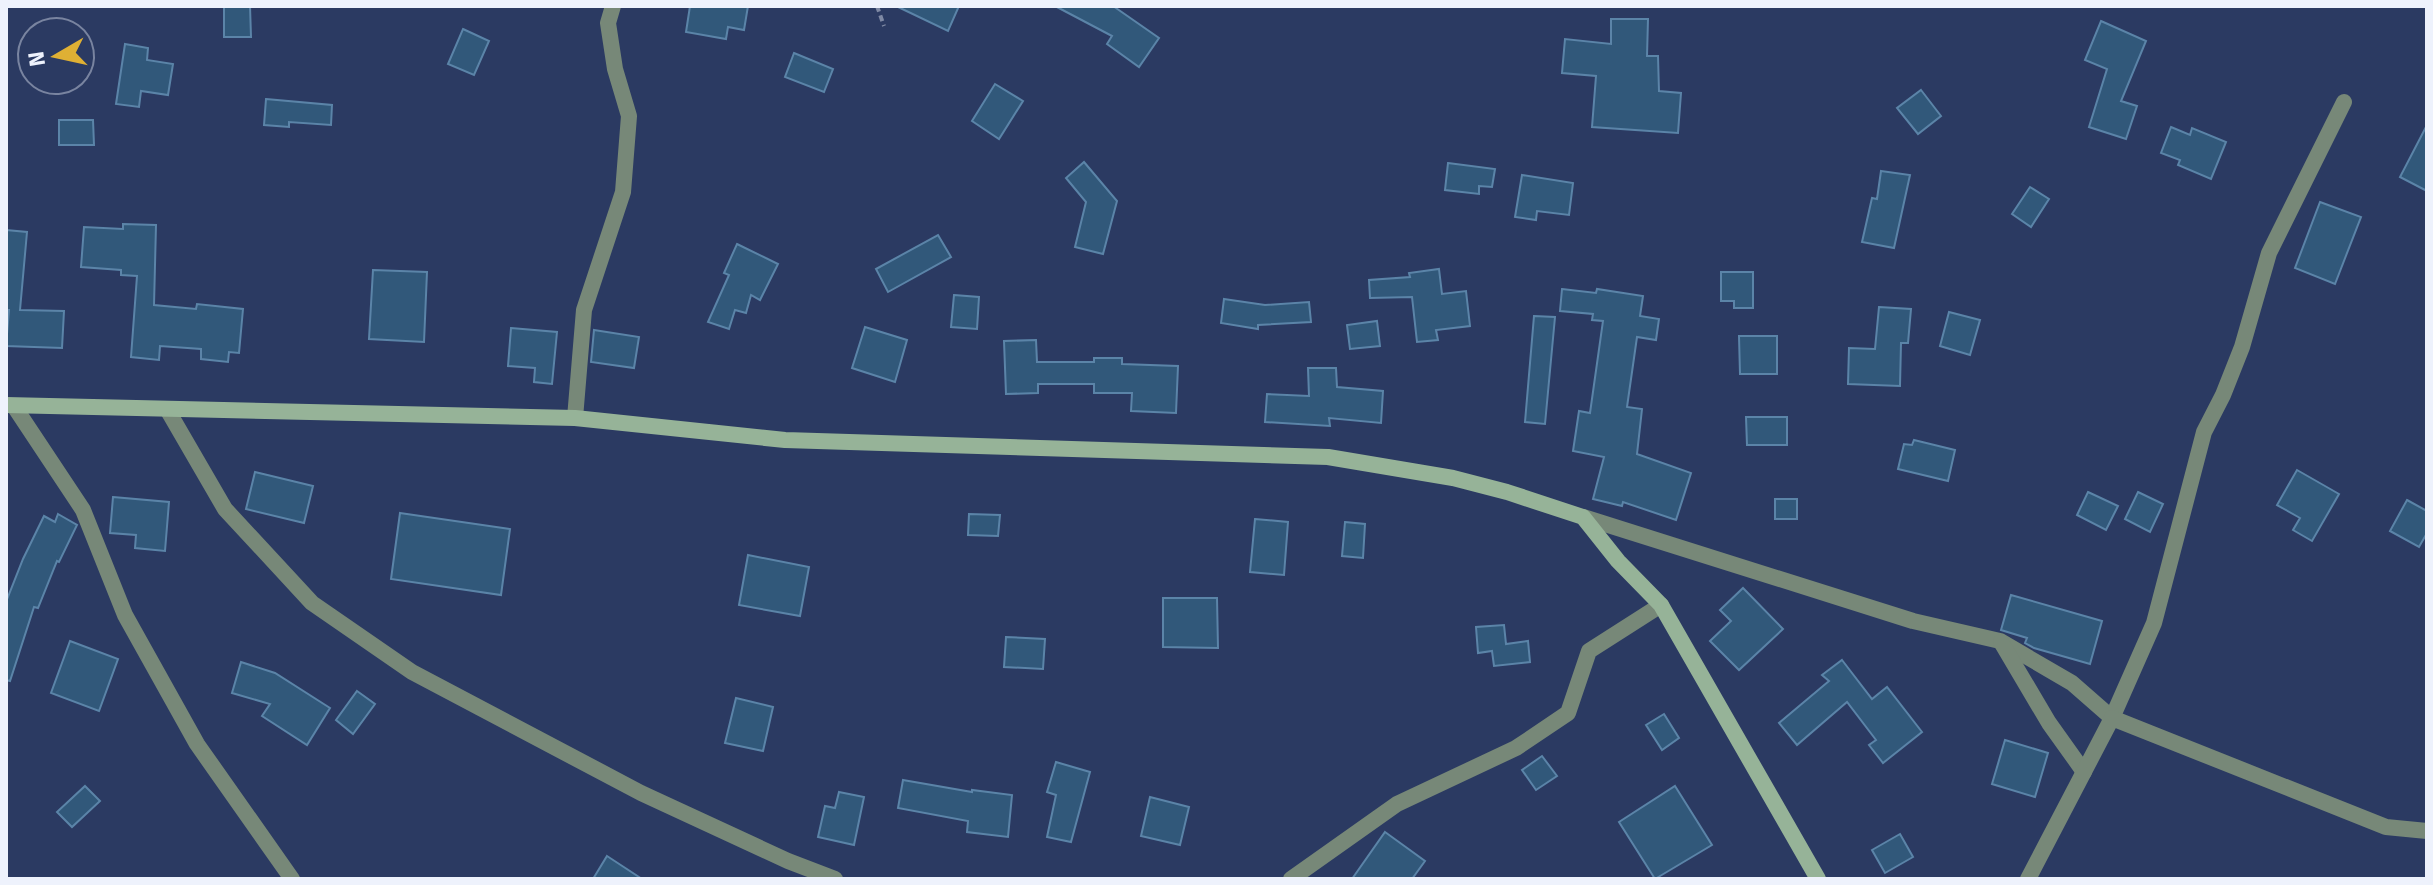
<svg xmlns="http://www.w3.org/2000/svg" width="2433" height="885" viewBox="0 0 2433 885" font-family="'Fira Sans',sans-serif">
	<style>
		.building { fill: #31587a; stroke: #5b84a8; stroke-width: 2 }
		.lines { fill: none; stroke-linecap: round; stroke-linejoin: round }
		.path { stroke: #7f89a4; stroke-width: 4; stroke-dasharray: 6 4; stroke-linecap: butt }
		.street { stroke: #778878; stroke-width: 16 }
		.secondary { stroke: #96b398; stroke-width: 16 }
	</style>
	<rect width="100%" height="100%" fill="#2b3a62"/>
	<g class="building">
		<path d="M224,6h26l1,31h-27z"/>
		<path d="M690,6h58l-4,24 -16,-3 -2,12 -40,-7z"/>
		<path d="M896,6h63l-11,25z"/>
		<path d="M1055,6h58l46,32 -20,29 -32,-23 5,-8z"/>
		<path d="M1611,19h37l-1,37h11l1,35 22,2 -3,40 -86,-6 4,-51 -34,-3 3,-34 46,5z"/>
		<path d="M2101,21l45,20 -25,60 16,5 -11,33 -37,-12 18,-58 -22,-9z"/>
		<path d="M463,29l26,12 -15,34 -26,-11z"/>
		<path d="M125,44l23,4 -1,12 26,4 -5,31 -27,-4 -2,16 -23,-3z"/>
		<path d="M794,53l39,16 -9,23 -39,-15z"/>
		<path d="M995,84l28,17 -24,38 -27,-18z"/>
		<path d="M1921,90l20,26 -23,18 -21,-26z"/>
		<path d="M266,99l66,6 -1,20 -42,-3v5l-25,-2z"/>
		<path d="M59,120h34l1,25h-35z"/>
		<path d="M2427,125v66l-27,-14z"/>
		<path d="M2171,127l19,8 2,-7 34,14 -15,37 -33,-14 2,-5 -19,-7z"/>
		<path d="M1084,162l33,39 -14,53 -28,-7 11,-45 -20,-24z"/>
		<path d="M1448,163l47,6 -3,18 -13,-1v8l-34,-4z"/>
		<path d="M1881,171l29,4 -16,73 -32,-6 10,-44 5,1z"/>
		<path d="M1522,175l51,8 -4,32 -32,-4 -1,9 -21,-3z"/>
		<path d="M2030,187l19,12 -18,28 -19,-13z"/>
		<path d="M2320,202l41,15 -26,67 -40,-16z"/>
		<path d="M123,224l33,1 -2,80 42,4 1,-5 46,5 -4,44 -10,-1 -1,10 -27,-3v-10l-41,-3 -1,14 -28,-3 6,-81 -16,-1v-5l-40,-3 3,-40 39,2z"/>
		<path d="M6,230l21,2 -7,78 44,1 -2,37 -56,-2 3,-36h-3z"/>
		<path d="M938,235l13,22 -63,35 -12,-23z"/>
		<path d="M737,244l41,20 -18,36 -9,-5 -5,18 -11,-3 -6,19 -21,-7 21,-47 -5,-2z"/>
		<path d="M1439,269l3,25 24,-3 4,35 -34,4 2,10 -21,2 -5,-45 -42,1 -1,-18 41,-3 -1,-4z"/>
		<path d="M373,270l54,2 -3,70 -55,-3z"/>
		<path d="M1721,272h32v36h-19v-7h-13z"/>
		<path d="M1562,289l34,4 1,-4 46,7 -3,20 19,3 -3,21 -19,-3 -10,70 15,2 -5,45 54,19 -15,47 -53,-18 -1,4 -29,-7 11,-42 -31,-6 6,-40 11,2 13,-92 -11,-1 1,-6 -33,-3z"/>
		<path d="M954,295l25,2 -2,32 -26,-2z"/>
		<path d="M1224,299l41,6 44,-3 2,20 -53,3v4l-37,-6z"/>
		<path d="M1879,307l32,2 -3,34h-7l-1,43 -52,-2 1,-36 26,1z"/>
		<path d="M1949,312l31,8 -10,35 -30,-9z"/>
		<path d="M1534,316l21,1 -10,107 -20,-2z"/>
		<path d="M1377,321l3,25 -30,3 -3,-24z"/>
		<path d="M865,327l42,13 -12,42 -43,-14z"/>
		<path d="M511,328l46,4 -5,52 -18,-2 1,-14 -27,-2z"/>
		<path d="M594,330l45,7 -5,31 -43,-6z"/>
		<path d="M1739,336h38v38h-37z"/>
		<path d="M1036,340l1,22h57v-4h28v6l56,2 -2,47 -45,-2 1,-18h-38v-9h-56v9l-32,1 -2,-53z"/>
		<path d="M1308,368h28l1,19 46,4 -2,32 -52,-5 1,8 -65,-4 2,-28 42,2z"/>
		<path d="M1746,417h41v28h-40z"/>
		<path d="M1914,440l41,10 -7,31 -50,-12 6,-25 8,1z"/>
		<path d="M2297,470l42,24 -27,47 -19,-11 7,-12 -23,-13z"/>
		<path d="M255,472l58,14 -9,37 -58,-14z"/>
		<path d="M2088,492l30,14 -12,24 -29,-15z"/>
		<path d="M2138,492l25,12 -13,28 -25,-13z"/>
		<path d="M113,497l56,5 -4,49 -30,-3 1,-13 -26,-2z"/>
		<rect x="1775" y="499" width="22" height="20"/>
		<path d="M2407,500l20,11v22l-8,14 -29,-16z"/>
		<path d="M400,513l110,16 -9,66 -110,-16z"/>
		<path d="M58,514l19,11 -18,37 -2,-1 -19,47 -4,-1 -24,74 -4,-1v-78l17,-43 21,-43 11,6z"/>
		<path d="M969,514l31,1 -2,21 -30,-1z"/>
		<path d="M1255,519l33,3 -4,53 -34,-3z"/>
		<path d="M1345,522l20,2 -2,34 -21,-2z"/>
		<path d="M748,555l61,12 -9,49 -61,-11z"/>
		<path d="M1743,588l40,41 -44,41 -29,-29 21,-20 -11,-11z"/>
		<path d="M2011,595l91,26 -12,43 -56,-16 -9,-5 2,-5 -26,-8z"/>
		<path d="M1163,598h54l1,50 -55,-1z"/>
		<path d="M1504,625l2,19 22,-3 2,21 -36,4 -2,-15 -14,2 -2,-26z"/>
		<path d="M1006,637l39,2 -2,30 -39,-2z"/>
		<path d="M70,641l48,18 -19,52 -48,-18z"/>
		<path d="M1842,660l30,39 15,-12 35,45 -39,31 -14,-18 7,-5 -29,-38 -50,43 -18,-22 50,-42 -7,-6z"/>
		<path d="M241,662l34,11 55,35 -23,37 -45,-29 8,-12 -38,-11z"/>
		<path d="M357,691l18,13 -22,30 -17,-14z"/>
		<path d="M736,698l37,9 -10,44 -38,-8z"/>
		<path d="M1664,714l15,24 -17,12 -16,-25z"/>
		<path d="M2005,740l43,13 -13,44 -43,-13z"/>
		<path d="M1542,756l15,20 -21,14 -14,-20z"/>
		<path d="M1056,762l34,10 -19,70 -24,-5 9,-42 -9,-3z"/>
		<path d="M903,780l69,12v-2l40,5 -4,42 -41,-5 1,-11 -70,-13z"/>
		<path d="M85,786l15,15 -28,26 -15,-15z"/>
		<path d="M1675,786l37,59 -57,34 -36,-57z"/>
		<path d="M839,792l25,5 -10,48 -36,-8 7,-31 10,2z"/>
		<path d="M1150,797l39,10 -9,38 -39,-9z"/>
		<path d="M1385,832l40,29 -13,18h-60z"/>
		<path d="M1900,834l13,23 -28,16 -13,-23z"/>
		<path d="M607,856l35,23h-49z"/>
	</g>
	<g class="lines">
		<path class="path" d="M877,6l7,20"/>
		<g class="street">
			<path d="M14,406l69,104 42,105 72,129 95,135"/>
			<path d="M167,409l58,100 87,94 100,69 229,121 147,68 47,18"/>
			<path d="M575,418l9,-108 39,-118 6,-76 -14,-47 -7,-46 5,-17"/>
			<path d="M1583,517l330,104 87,20 72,42 40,35 42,-95 50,-191 19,-37 19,-48 27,-94 75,-151"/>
			<path d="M2001,642l48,81 35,49"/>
			<path d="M1291,879l106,-75 119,-56 52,-35 21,-62 72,-46"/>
			<path d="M2028,879l84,-161 274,109 41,4"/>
		</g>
		<path class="secondary" d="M6,405l569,13 210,22 543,17 125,21 54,14 76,25 35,44 43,44 157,274"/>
	</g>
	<rect width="2433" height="885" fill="none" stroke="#eef2fc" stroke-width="16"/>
	<g transform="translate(56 56) rotate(261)"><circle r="38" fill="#2b3a62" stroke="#7984a0" stroke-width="2"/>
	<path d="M0-6L14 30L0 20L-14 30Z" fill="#dfb034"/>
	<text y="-12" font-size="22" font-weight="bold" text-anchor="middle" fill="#eef2fc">N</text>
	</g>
</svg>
